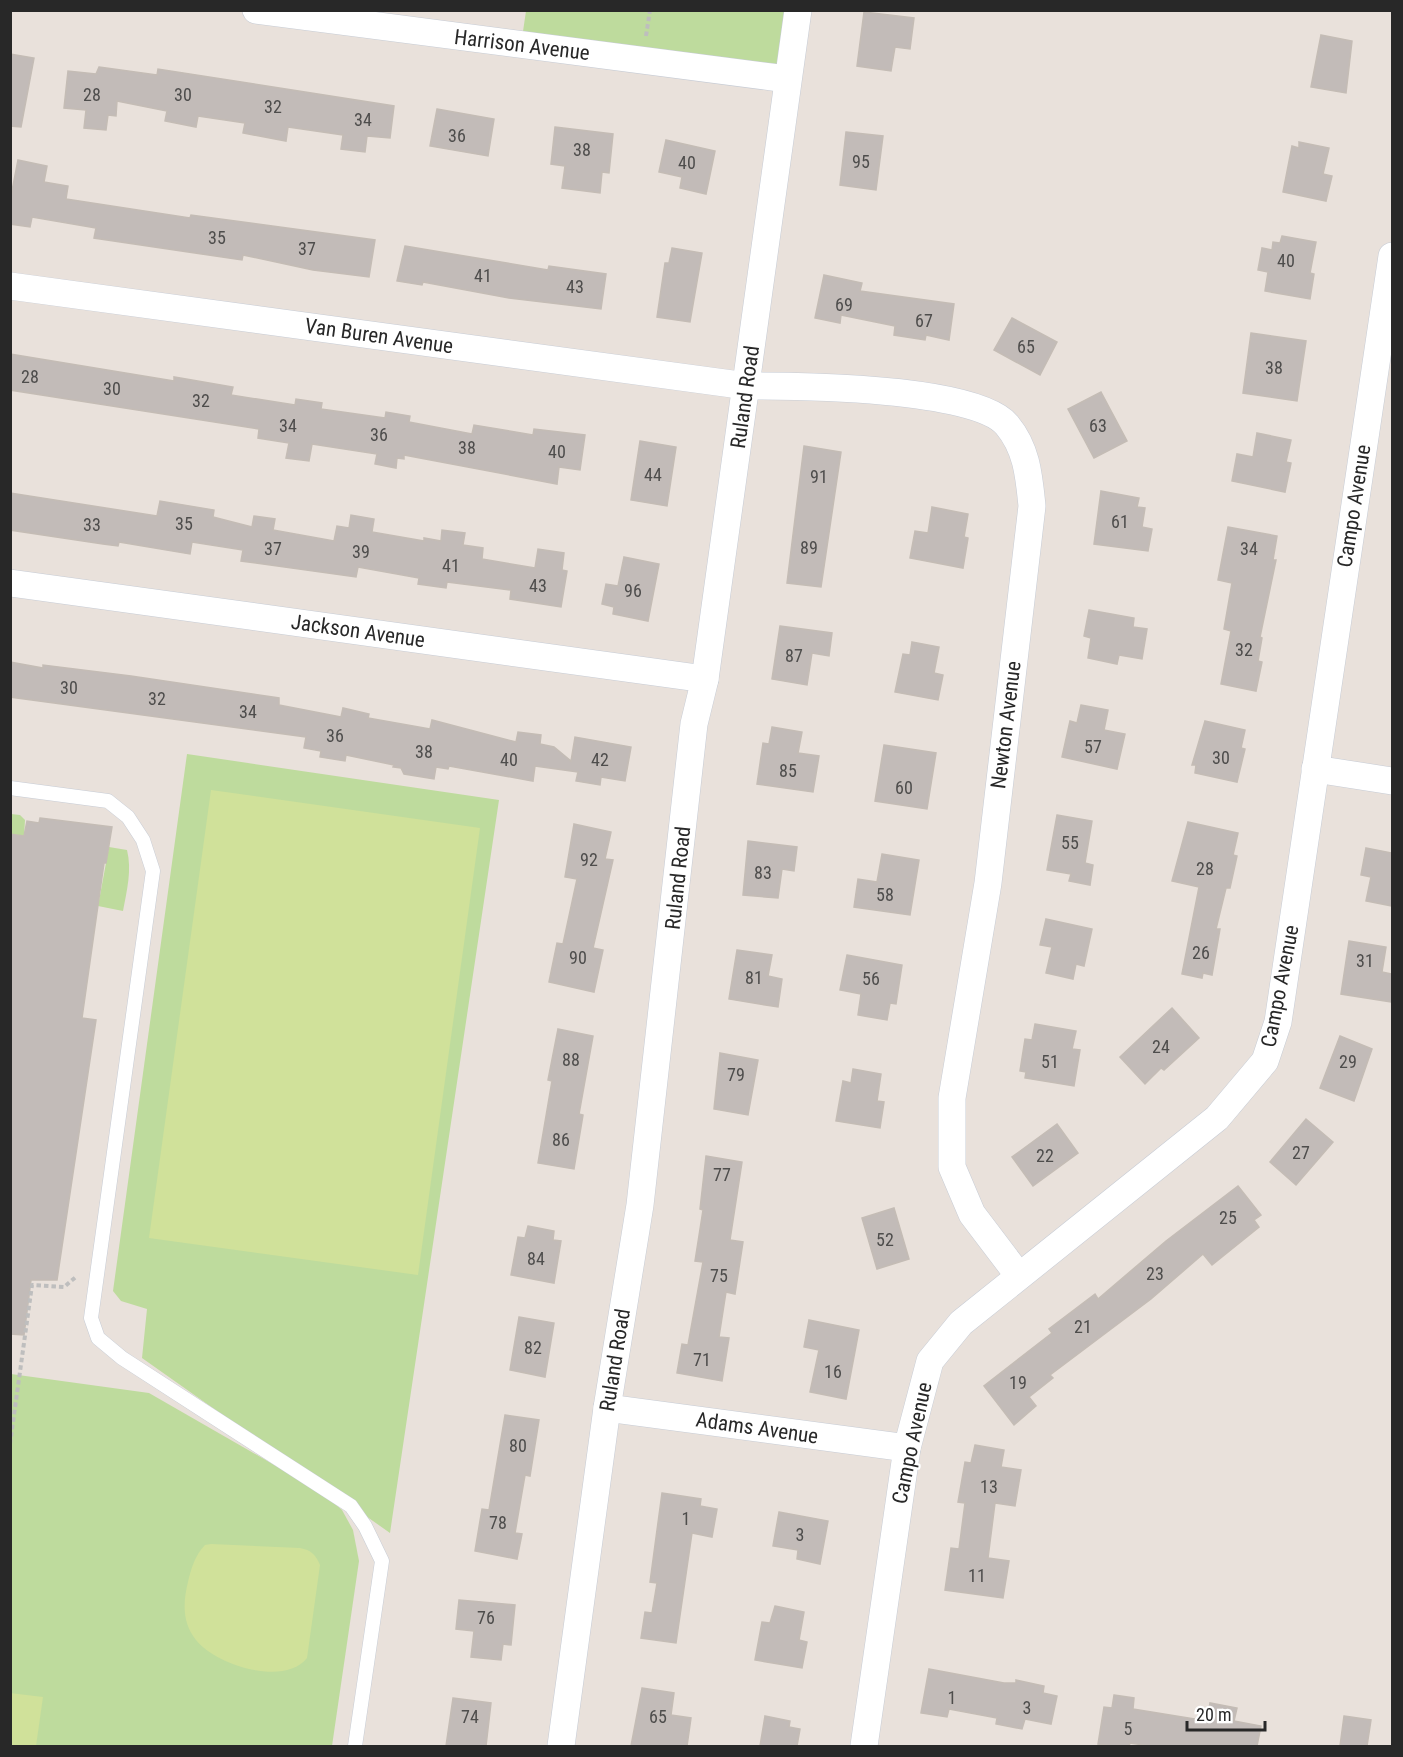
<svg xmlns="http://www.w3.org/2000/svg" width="1403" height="1757" viewBox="0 0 1403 1757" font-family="'Roboto Condensed',sans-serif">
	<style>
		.green { fill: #bedb9d }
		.pitch { fill: #d0e19a }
		.building { fill: #c2bbb8; stroke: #c4bcb5; stroke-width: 1.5 }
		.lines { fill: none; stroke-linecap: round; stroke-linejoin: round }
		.lane-casing { stroke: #c7ccd5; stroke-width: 15 }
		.street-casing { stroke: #c7ccd5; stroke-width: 28 }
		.path { stroke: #bebebe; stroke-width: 4; stroke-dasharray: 4.5 3; stroke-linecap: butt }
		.lane { stroke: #fff; stroke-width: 14 }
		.street { stroke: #fff; stroke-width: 27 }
		.labels { text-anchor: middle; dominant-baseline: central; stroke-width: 4.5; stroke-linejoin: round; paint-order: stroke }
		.number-label { font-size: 18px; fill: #4e4d4c }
		.street-label { font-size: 21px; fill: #282828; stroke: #fff }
	</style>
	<rect width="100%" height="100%" fill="#e9e1db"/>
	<g class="green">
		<path d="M526,11h272l-11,68 -266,-34z"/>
		<path d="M187,754l312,46 -109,733 -248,-175 5,-49 -26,-8 -8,-10z"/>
		<path d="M11,814l9,1 5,5 -1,16 -13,-2z"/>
		<path d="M109,847l18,3c5,20 0,40 -4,61l-25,-5z"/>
		<path d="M11,1374l138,19 174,100 19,17 11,20 6,31 -27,185h-321z"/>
	</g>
	<g class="pitch">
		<path d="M211,790l269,38 -62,447 -269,-37z"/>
		<path d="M211,1544l89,4c11,2 16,7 20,17l-13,93c-23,29 -91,7 -111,-18 -14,-17 -13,-38 -8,-58 3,-13 7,-27 17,-37z"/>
		<path d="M10,1693l33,4 -7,49h-25z"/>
	</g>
	<g class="building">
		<path d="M864,12l50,6 -4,31 -15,-2 -4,24 -34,-5z"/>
		<path d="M1321,35l31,6 -6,52 -35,-6z"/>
		<path d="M10,54l24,4 -13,69 -11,-1z"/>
		<path d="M99,67l58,8 1,-6 236,37 -4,32 -23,-2 -2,16 -24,-3 2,-14 -55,-8 -2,14 -43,-8 2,-10 -47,-7 -2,11 -31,-6 2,-10 -50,-10 -1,15 -8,-1 -2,15 -22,-2 2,-18 -22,-2 4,-37 28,3z"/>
		<path d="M437,109l57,10 -6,37 -58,-10z"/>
		<path d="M555,127l58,7 -4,39 -7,-1 -2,21 -38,-5 3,-22 -14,-2z"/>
		<path d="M846,132l37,4 -7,54 -36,-5z"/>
		<path d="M666,140l49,11 -9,43 -26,-6 2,-11 -23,-5z"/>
		<path d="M1299,142l30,6 -6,26 9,2 -6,25 -43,-9 9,-46 7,2z"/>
		<path d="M18,160l29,6 -3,16 24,4 -2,13 124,19 1,-3 184,25 -6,37 -56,-7 -70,-15 -1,5 -148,-22 2,-10 -64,-11 -2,10 -20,-3v-23z"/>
		<path d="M1282,236l34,6 -6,31 4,1 -4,25 -45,-8 3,-19 -10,-2 4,-22 10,2 1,-8 7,1z"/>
		<path d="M405,246l143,24 1,-4 57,8 -5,35 -92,-11 -86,-16 -1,3 -25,-4z"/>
		<path d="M672,248l30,5 -12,69 -33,-5 8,-54h4z"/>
		<path d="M824,275l38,8 -2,8 94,13 -5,36 -23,-5 -1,5 -31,-5 1,-9 -54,-11 -1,8 -25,-5z"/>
		<path d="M1012,318l45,24 -17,33 -46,-25z"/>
		<path d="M1251,333l55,8 -9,60 -54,-8z"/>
		<path d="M10,354l164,27v-4l59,10 -2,8 64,10 1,-6 26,4 -1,6 64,9 1,-6 24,4 -1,6 63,12 2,-9 59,10 1,-6 51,6 -5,35 -21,-3 -2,17 -153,-29v4l-7,-1 -1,10 -21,-4 2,-10 -65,-10 -3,17 -23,-3 3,-15 -31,-5 1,-9 -249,-39z"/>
		<path d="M1101,392l26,49 -33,17 -26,-49z"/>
		<path d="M1257,433l34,7 -5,22 5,1 -6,29 -53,-11 5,-27 16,3z"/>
		<path d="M640,441l36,6 -9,59 -36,-6z"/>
		<path d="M804,446l37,6 -20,135 -34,-4z"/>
		<path d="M1101,491l38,7 -2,9 8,1 -3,19 10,2 -4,22 -54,-7z"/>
		<path d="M10,493l147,23 3,-15 54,9 -1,7 39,10 2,-11 21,3 -2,11 61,11 3,-15 12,2 2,-13 23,4 -2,13 52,9v-3l17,3 1,-11 23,3 -2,12 20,3 -1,11 53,9 3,-19 26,4 -2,17 5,1 -6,36 -51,-8 1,-9 -64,-8 -1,6 -28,-4 1,-6 -61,-11 -2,10 -115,-16 2,-11 -51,-8 -2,12 -71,-12 -1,4 -15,-2 -93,-14z"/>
		<path d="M932,507l36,7 -4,23 4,1 -5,30 -53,-10 5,-27 13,2z"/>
		<path d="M1228,527l49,9 -4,24h3l-16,77 2,1 -4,23 4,1 -6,29 -35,-7 10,-53 -7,-2 8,-46 -14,-3z"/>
		<path d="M624,557l35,7 -11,57 -35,-7 1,-7 -12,-3 4,-20 12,2z"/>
		<path d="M1089,610l45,8 -1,9 14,2 -5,30 -23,-4 -2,9 -29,-6 3,-20 -7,-2z"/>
		<path d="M780,626l52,7 -3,23 -17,-3 -5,32 -35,-6z"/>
		<path d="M912,642l27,5 -5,26 9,2 -5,25 -43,-8 8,-38 7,1z"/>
		<path d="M10,662l33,6v-3l88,11 148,22v7l62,12 2,-9 26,6 -1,4 62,11 2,-9 84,22 2,-10 23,3 -1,9 14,3 17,14 4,-24 56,10 -6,34 -24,-4 -1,8 -24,-4 2,-9 -43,-6 -2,15 -84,-15 -1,3 -12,-2 -2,12 -30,-5 -3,-6 -8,-1 1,-2 -48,-10 -1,6 -25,-4 1,-6 -17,-3 2,-11 -296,-40z"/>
		<path d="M1081,705l27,5 -4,20 21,4 -8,35 -55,-12 8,-36 7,2z"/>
		<path d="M1205,721l40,9 -4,18 4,1 -8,33 -42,-9 1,-8h-4z"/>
		<path d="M772,727l30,5 -4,21 21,3 -6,36 -56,-8 6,-41 6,1z"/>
		<path d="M884,745l52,8 -9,56 -52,-8z"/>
		<path d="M1057,815l35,6 -7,42 8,2 -3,20 -21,-4 2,-7 -24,-4z"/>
		<path d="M40,818l72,9 -6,36h-2l-22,155 14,2 -39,260h-26l-7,55 -14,-1v-500l14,2 3,-15 12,2z"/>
		<path d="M1188,822l50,11 -5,22 4,1 -7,32h-4l-10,41h4l-8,46 -9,-2 -1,5 -20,-4 17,-87 -27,-6z"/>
		<path d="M574,824l37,8 -6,27 8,1 -20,88 10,2 -9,42 -45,-10 8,-39 6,1 14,-65 -12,-2z"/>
		<path d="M748,841l49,6 -3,24 -12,-2 -4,29 -35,-3z"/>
		<path d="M1366,848l26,5v53l-26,-5 5,-24 -10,-2z"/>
		<path d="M882,854l37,6 -9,55 -56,-8 4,-28 19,3z"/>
		<path d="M1046,919l46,10 -8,37 -8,-2 -3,15 -27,-6 6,-26 -12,-2z"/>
		<path d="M1349,941l37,6 -4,25 10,2v28l-51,-8z"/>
		<path d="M737,950l35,5 -4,21 14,3 -4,28 -49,-8z"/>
		<path d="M847,955l55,10 -6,39 -6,-1 -3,17 -29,-5 3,-21 -21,-4z"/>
		<path d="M1172,1008l27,30 -35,32 -3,-2 -16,16 -25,-27z"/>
		<path d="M1035,1024l41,7 -4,18 8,1 -6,36 -49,-8 1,-6 -6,-1 5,-32 7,1z"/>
		<path d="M558,1029l35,7 -14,78 4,1 -9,54 -36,-6 14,-82 -4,-1z"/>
		<path d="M1340,1036l32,13 -18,52 -34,-13z"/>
		<path d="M720,1053l38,7 -10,55 -34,-6z"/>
		<path d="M853,1069l28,5 -4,27 7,1 -4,26 -44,-7 7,-40 8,2z"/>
		<path d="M1306,1119l27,23 -37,43 -26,-23z"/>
		<path d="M1057,1124l21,29 -45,33 -21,-29z"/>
		<path d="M706,1156l36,6 -12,78 13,2 -8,52 -9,-2 -7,45 10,1 -7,43 -45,-8 5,-29 6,1 15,-83 -8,-1 8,-51 -3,-1z"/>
		<path d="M1238,1186l23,29 -7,5 5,7 -47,38 -9,-11 -52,45 -101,76 3,3 -24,19 7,9 -22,19 -30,-39 68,-53 -3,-4 46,-35 3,5 68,-58z"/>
		<path d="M894,1208l15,51 -32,10 -15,-51z"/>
		<path d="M528,1226l26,5 -1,9 8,1 -7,42 -43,-8 7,-38 7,1z"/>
		<path d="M519,1317l35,6 -9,54 -35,-7z"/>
		<path d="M809,1320l50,10 -13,69 -36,-7 9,-42 -15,-3z"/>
		<path d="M505,1415l34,5 -9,56 -5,-1 -10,58 7,1 -5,25 -42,-8 7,-42 7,1z"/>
		<path d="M975,1445l29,5 -3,17 20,3 -6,36 -20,-3 -7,55 21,3 -6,37 -58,-8 6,-42 8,1 6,-46 -7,-1 7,-40 6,1z"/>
		<path d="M662,1493l39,6 -1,7 17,3 -5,28 -20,-4 -16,110 -35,-5 4,-26 7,1 5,-30 -7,-1z"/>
		<path d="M779,1512l49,9 -8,43 -23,-5 1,-9 -25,-4z"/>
		<path d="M459,1600l56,5 -4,40 -8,-1 -2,16 -30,-3 3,-26 -18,-2z"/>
		<path d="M775,1606l29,6 -5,28 8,2 -5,26 -47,-8 7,-38 8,1z"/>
		<path d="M929,1669l75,14h12v-3l28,6 -1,7 14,3 -6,28 -26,-5 -3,10 -26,-5 1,-6 -48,-9 -2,8 -26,-4z"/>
		<path d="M642,1688l32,5 -3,22 20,3 -4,28h-56z"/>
		<path d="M1114,1695l20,3 -1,11 74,12 3,-18 27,5 -3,13 27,5 -4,20h-107l-20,-3 -1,3h-15l-16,-2 6,-37 8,1z"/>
		<path d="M453,1698l38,5 -5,43h-40z"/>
		<path d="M765,1716l25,5 -1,6 11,2 -3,17h-37z"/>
		<path d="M1344,1716l27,4 -4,26h-27z"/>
	</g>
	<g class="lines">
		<g class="lane-casing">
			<path id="lane" d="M10,788l98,13 20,16 15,23 10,31 -62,447 7,20 24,20 229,148 14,20 17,35 -27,185"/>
		</g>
		<g class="street-casing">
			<g id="street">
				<path d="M256,10l531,69"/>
				<path d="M10,286l737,100c50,0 229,1 260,39 20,24 22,51 25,81l-44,377 -36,215v69l20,47 47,62"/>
				<path d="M10,583l695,96"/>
				<path d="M1315,769l77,12"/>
				<path d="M607,1408l300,40"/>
				<path d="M561,1746l46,-338 33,-203 54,-481 11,-45 93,-669"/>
				<path d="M864,1746l43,-298 23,-87 31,-38 256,-205 48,-57 13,-39 114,-766"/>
			</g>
		</g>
		<g class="path">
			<path d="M646,36l4,-26"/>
			<path d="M10,1444l22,-159 32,2 13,-11"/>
		</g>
		<use href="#lane" class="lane"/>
		<use href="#street" class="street"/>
	</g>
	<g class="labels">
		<g class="number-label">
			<text x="92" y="94">28</text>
			<text x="183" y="94">30</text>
			<text x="273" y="106">32</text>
			<text x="363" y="119">34</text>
			<text x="457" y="135">36</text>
			<text x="582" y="149">38</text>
			<text x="861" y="161">95</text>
			<text x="687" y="162">40</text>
			<text x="217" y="237">35</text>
			<text x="307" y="248">37</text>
			<text x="1286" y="260">40</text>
			<text x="483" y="275">41</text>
			<text x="575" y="286">43</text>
			<text x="844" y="304">69</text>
			<text x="924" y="320">67</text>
			<text x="1026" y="346">65</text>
			<text x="1274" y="367">38</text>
			<text x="30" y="376">28</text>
			<text x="112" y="388">30</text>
			<text x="201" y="400">32</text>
			<text x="288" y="425">34</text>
			<text x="1098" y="425">63</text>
			<text x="379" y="434">36</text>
			<text x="467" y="447">38</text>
			<text x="557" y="451">40</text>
			<text x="653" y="474">44</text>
			<text x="819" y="476">91</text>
			<text x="1120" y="521">61</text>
			<text x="184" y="523">35</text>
			<text x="92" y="524">33</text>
			<text x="809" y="547">89</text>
			<text x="273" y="548">37</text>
			<text x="1249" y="548">34</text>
			<text x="361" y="551">39</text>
			<text x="451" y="565">41</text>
			<text x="538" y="585">43</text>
			<text x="633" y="590">96</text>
			<text x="1244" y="649">32</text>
			<text x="794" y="655">87</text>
			<text x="69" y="687">30</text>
			<text x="157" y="698">32</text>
			<text x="248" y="711">34</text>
			<text x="335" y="735">36</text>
			<text x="1093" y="746">57</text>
			<text x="424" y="751">38</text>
			<text x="1221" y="757">30</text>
			<text x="509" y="759">40</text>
			<text x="600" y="759">42</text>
			<text x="788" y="770">85</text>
			<text x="904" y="787">60</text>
			<text x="1070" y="842">55</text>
			<text x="589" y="859">92</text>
			<text x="1205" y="868">28</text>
			<text x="763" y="872">83</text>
			<text x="885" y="894">58</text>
			<text x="1201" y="952">26</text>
			<text x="578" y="957">90</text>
			<text x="1365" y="960">31</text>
			<text x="754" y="977">81</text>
			<text x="871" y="978">56</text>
			<text x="1161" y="1046">24</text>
			<text x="571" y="1059">88</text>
			<text x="1050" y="1061">51</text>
			<text x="1348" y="1061">29</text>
			<text x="736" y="1074">79</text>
			<text x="561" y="1139">86</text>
			<text x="1301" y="1152">27</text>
			<text x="1045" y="1155">22</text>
			<text x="722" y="1174">77</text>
			<text x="1228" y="1217">25</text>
			<text x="885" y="1239">52</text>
			<text x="536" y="1258">84</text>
			<text x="1155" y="1273">23</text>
			<text x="719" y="1275">75</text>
			<text x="1083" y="1326">21</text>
			<text x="533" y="1347">82</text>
			<text x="702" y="1359">71</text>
			<text x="833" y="1371">16</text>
			<text x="1018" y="1382">19</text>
			<text x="518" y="1445">80</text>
			<text x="989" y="1486">13</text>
			<text x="686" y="1518">1</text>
			<text x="498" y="1522">78</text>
			<text x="800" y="1534">3</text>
			<text x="977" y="1575">11</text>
			<text x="486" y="1617">76</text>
			<text x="952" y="1697">1</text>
			<text x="1027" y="1707">3</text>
			<text x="470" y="1716">74</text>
			<text x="658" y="1716">65</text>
			<text x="1128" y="1728">5</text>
		</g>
		<g class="street-label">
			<text transform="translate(522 45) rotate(7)">Harrison Avenue</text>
			<text transform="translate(379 336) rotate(8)">Van Buren Avenue</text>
			<text transform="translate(745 397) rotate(-82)">Ruland Road</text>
			<text transform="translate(1354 506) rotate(-81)">Campo Avenue</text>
			<text transform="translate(358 631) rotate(8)">Jackson Avenue</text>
			<text transform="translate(1006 725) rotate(-83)">Newton Avenue</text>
			<text transform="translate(678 878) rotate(-84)">Ruland Road</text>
			<text transform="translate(1280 986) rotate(-79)">Campo Avenue</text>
			<text transform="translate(615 1360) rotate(-81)">Ruland Road</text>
			<text transform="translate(757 1428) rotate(8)">Adams Avenue</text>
			<text transform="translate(912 1443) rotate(-78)">Campo Avenue</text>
		</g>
	</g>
	<rect width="1403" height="1757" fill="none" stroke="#282828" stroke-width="24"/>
	<path d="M1187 1721v9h78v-9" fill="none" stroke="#282828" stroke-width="3"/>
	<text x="1196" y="1721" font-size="18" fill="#282828" stroke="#ffffff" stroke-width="4.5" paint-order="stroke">20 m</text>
</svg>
